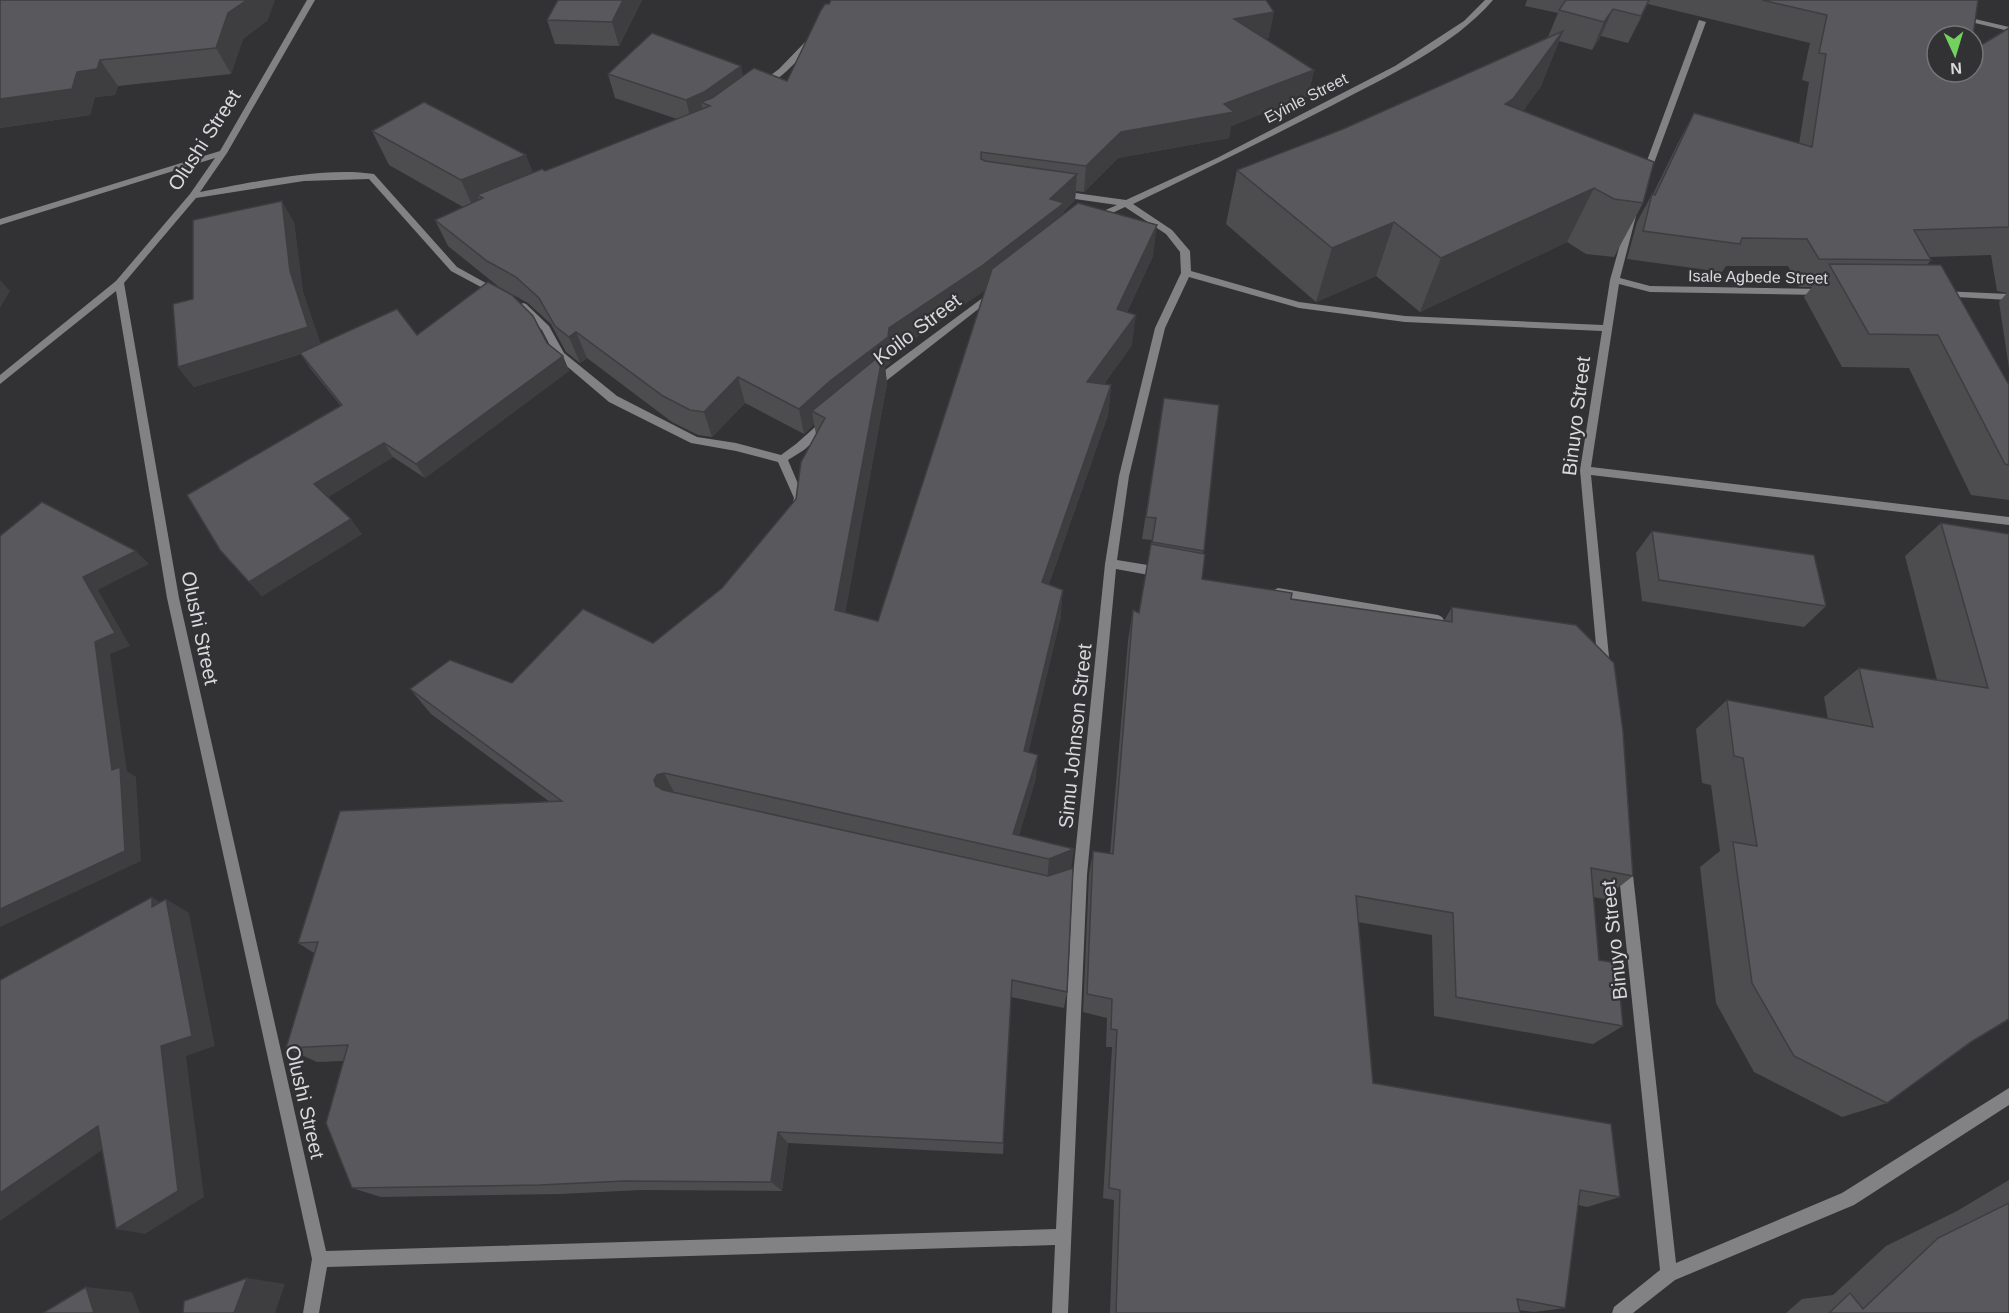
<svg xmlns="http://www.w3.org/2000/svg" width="2009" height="1313" viewBox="0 0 2009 1313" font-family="Helvetica,sans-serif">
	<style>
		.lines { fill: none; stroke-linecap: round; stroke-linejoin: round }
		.street { fill: #828284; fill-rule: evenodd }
		.wall { fill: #4d4c4f; fill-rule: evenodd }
		.shaded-wall { fill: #3e3e40 }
		.building { fill: #59585c; stroke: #3e3e40; stroke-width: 1.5 }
		.labels { text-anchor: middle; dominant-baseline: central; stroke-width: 4.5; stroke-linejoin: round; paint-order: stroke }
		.far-street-label { font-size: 16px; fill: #d9d9dc; stroke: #323235 }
		.street-label { font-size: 20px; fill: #d9d9dc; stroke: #323235 }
	</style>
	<rect width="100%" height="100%" fill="#323235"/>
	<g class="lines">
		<g class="street">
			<path d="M307,0h8l-88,153 -27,39c49,-9 125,-26 174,-18l83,93 45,25 -5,3 -3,-1 -43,-23 -82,-92 -65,2 -108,17 -72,85 55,315 147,653 730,-22 17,-354 32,-311 14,-88 36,-148 26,-55 -1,-21 -14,-18 -41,-27 -30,14 -4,-3 1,-2 25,-11 -56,-8 -4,-3 4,-3 65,9 91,-42 178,-92 69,-45 21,-21h8c-39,46 -107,77 -160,105 -66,34 -133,67 -200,99l39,26 18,21 1,20 108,31 106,14 198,9 7,-45 18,-64 4,-3 3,1 1,2 -16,62 30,8 173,3 5,3 -5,3 -173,-3 -31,-8 -28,183 418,50v8l-418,-50 19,192 -2,4h-8l-2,-4 -18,-197 22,-139 -197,-9 -106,-14 -110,-31 -24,51 -36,148 -12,84 43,7 6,5 -6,5 -44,-8 -29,306 -19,438h-16l3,-68 -728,22 -8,46h-16l9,-54 -145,-661 -51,-307 -116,93v-9l116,-94 74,-87 25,-36 -215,67v-6l220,-68z"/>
			<path d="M1958,15l51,12v4l-51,-12z"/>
			<path d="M1699,20l7,2 -56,152 -7,2 -1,-2z"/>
			<path d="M808,39l7,2c-10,12 -41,47 -56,47v-4l20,-15z"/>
			<path d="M992,291l5,3 -2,2 -118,92h-8v-6z"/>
			<path d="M1942,291l67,3v6l-70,-4v-4z"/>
			<path d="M523,303l3,1 23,22 15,27 53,43 80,41 39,6 45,12 15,-11 27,-24h8l1,3 -1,3 -27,24 -16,10 16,38 -3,13 -4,1 -5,-4 2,-10 -16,-36 -42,-11 -45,-8 -82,-41 -53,-45 -14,-27 -24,-24z"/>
			<path d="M1278,588l160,27 4,2 2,3 -2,3 -4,2 -160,-27 -4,-2 -2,-3 2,-3z"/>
			<path d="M1625,860l5,2 2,4 44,397 166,-70 167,-105v17l-155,100 -179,75 -42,33h-21l2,-6 46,-37 -42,-404 2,-4z"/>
		</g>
	</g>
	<g class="wall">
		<path d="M0,0l268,20 -25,19 -12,35 -113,12 -3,9 -20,2 -5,18 -90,13z"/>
		<path d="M642,0l-23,46 -64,-2 -8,-24z"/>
		<path d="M1527,0h451l-41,72 72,-44v340l-10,-66 8,-9 -10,-2 -6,-36 -62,2 2,3 -4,5 82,120v115l-38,-5 -62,-127 -67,-1 -38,-70 8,-10h-13l-11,-21h-62l-4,6 -95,-13 10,-37 15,-28h1l26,-53 15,-28 105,31 10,-62 -7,-2 8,-37 -162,-39 -20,39 -27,-7 -9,14 -33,-9 -18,45 -18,25 120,92 -29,54 -28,-3 -19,-12 -147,70 -44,-36 -60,26 -90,-78 11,-54 106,-41 205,-92 10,-24 -33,-7z"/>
		<path d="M1269,38l-4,1 49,31 -6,26 -77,30 -2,12 -111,20 -34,34 -8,-1 -1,9 -11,11v3l89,42 -26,56 5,33 -28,39 7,1 -3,30 -59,169 12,32 -33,137 8,25 -17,57 53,33 -5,124 -3,16 -53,-11 -8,157 -215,-11 -6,48 -141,-1 -81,4 -179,3 -29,-9 -9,-127 -26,1 -31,-14 28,-95 -16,-10 252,-141 -119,-88 -21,-25 102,-6 141,-40 69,-55 74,-89 20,-65 -2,-10 -10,10 -59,-31 -33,34 -14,-2 -26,-13 -85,-64 -7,5 -14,-11 -15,-28 -23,-21 -29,-16 -51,-41 -13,-26 28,-13 -74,-42 -17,-34 161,42 12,-2 132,-52 -62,-21 -7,-24 135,2 44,5zM985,290l-107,331 -33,-8 42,-230 -2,-16 5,-4 2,-9z"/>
		<path d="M294,222l9,70 17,51 97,-8 130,8 16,13 6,15 -144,107 -32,-21 -65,40 34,37 -100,62 -13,-14 92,-176 -31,-38 -9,-14 -107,33 -16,-20 15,-68z"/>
		<path d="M1164,398l55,7 -16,148 -1,26 89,20 153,22 8,-14 181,269 -29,23 -11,-2 6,63 24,66 -30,18 -159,-28 -2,-81 -74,-13 15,161 247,114 -33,10 -9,-2 -13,103 -31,4 -15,-2 1,3h-410l4,-113 -11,-2 9,-151h-6l1,-29 -24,-6 6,-137 4,-24 17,3 18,-213 5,-31 6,3 13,-73 -10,-1z"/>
		<path d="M1941,523l68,11 -38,508 -84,61 -45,14 -88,-45 -38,-69 -16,-136 20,-16 -9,-66 -9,-2 -6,-54 31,-29 101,19 -4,-22 35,-29 78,12 -32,-124z"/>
		<path d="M1652,531l174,75 -22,21 -162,-26 -6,-48z"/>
		<path d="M2009,1180v133h-223l16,-14 31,-4 53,-49 71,-35z"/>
	</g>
	<g class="shaded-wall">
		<path d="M247,0h28l-7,20 -25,19 -12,35 -15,-26 12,-35z"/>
		<path d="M623,0h19l-23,46 -7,-24z"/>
		<path d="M1613,9l-12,27 -9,14 12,-28z"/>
		<path d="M1274,12l-5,26 -39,7 4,-26z"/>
		<path d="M1563,31l-22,55 -49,68 13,-50z"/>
		<path d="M100,60l18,26 -3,9 -20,2 -5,18 -90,13v-29l77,-27z"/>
		<path d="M741,66l5,24 -36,16 -9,-4 4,16 -13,6 -6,-24z"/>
		<path d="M1314,70l-6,26 -77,30 -2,12 -111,20 -34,34 2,-26 35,-34 103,-28z"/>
		<path d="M526,155l14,34 -63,6 7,16 -8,3 -15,-34z"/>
		<path d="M1077,174l-2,26 -11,11 -1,19 -79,61 -92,63 -2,9 -5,4 2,16 -46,254 -6,-27 45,-239 -68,40 2,13 -10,10 -5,-25 90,-81 161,-129z"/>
		<path d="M1594,188l-27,54 -147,70 21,-54z"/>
		<path d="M282,201l12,21 9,70 19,55 -128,40 -16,-20 112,-96z"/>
		<path d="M1394,222l-18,54 -60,26 16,-54z"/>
		<path d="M1157,225l-4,31 -39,83 3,-30z"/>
		<path d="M0,280l10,11 -10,17z"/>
		<path d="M1136,315l-4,30 -48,67 3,-30z"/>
		<path d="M576,332l11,26 -7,5 -11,-26z"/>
		<path d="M563,356l6,15 -144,107 -9,-14z"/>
		<path d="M738,377l7,26 -33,34 -8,-25z"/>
		<path d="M1111,385l-3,30 -68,194 2,-27z"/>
		<path d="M384,443l9,14 -68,42 -11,-15z"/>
		<path d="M351,519l11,15 -100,62 -13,-14z"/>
		<path d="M136,551l13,13 -51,26 32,56 -20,8 17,117 9,6 5,84 -141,66v-18l112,-139 -29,-193z"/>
		<path d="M1063,590l-2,26 -38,159 1,-24z"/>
		<path d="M1038,755l-2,23 -22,73 -1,-17z"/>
		<path d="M664,773l12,23 -20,-10 -2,-6 3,-5z"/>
		<path d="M1074,849l-3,21 -24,10 2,-21z"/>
		<path d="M152,897l15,9 -1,-7 23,14 26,133 -29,10 18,141 -59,37 -29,-5 45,-183z"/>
		<path d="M1012,980l-1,17 -8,157v-11z"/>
		<path d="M98,1126l27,8 -125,87v-28z"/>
		<path d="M778,1132l10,11 -6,48 -11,-9z"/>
		<path d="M247,1278l38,6 -10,29h-41z"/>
		<path d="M86,1287l46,5 8,21h-46z"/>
	</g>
	<g class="building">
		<path d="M0,0h247l-19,13 -12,35 -116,12 -3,9 -20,3 -5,17 -72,10z"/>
		<path d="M558,0h65l-11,22 -65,-2z"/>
		<path d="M831,0h435l8,12 -40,7 80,51 -90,34 10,8 -113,20 -35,34 -105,-14v7l4,2 92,13 -27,25 14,4 -81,62 -94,63 -1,9 -58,44 -31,28 -61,-32 -34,35 -14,-2 -27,-14 -87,-64 -7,5 -14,-11 -16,-28 -23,-21 -29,-16 -52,-41 48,-22 -6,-3 65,-26 3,2 165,-65 -9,-4 11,-4 42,-30 33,13 34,-71 4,-6h4z"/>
		<path d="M1566,0h83l-8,16 -28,-7 -9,13 -45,-12z"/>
		<path d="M1762,0h216l-5,36h-36v36h36v-22l36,-22v199l-95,3 17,30 -112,-1 -12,-20 -65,-1 -2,6 -97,-13 9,-37 3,1 39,-82 118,34 14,-93 -7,-1 8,-38z"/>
		<path d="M1563,31l-50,68 -8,5 149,58 -11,41 -29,-4 -20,-11 -153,70 -47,-36 -62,26 -95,-78 106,-41z"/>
		<path d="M652,33l89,33 -37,26 -18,8 -78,-26z"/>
		<path d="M424,102l102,53 -65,25 -89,-49z"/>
		<path d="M282,201l8,70 18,56 -130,40 -5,-63 20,-5v-79z"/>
		<path d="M1078,203l79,22 -40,84 19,6 -49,67 24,3 -69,197 21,8 -39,161 14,4 -25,79 61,15 -25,10 -385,-86 -7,2 -3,5 2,6 7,4 385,86 25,-8 -6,124 -55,-12 -9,163 -225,-11 -7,50 -147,-1 -85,4 -187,3 -26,-65 22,-78 -62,3 32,-106 -20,1 42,-132 222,-10 -152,-112 40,-29 62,23 71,-74 70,34 69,-55 74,-89 5,-37 24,-44 -13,-7 71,-58 -48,257 43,11 114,-352z"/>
		<path d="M1829,264l112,1 68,120v80l-4,-1 -67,-129 -69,-1z"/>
		<path d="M488,282l24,13 21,21 14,27 16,13 -147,108 -32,-21 -70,41 37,35 -102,63 -29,-32 -33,-55 155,-90 -42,-52 97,-44 20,26z"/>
		<path d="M1164,398l55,7 -15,146 -52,-9 4,-24 -10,-1z"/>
		<path d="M42,502l94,49 -53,26 32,56 -20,9 17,128 8,-3 5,84 -125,58v-373z"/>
		<path d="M1941,523l68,11v485l-38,23 -84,61 -93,-47 -42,-73 -19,-141 24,4 -14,-88 -9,-2 -7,-56 146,27 -14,-59 129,20z"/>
		<path d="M1652,531l162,24 12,51 -167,-26z"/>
		<path d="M1151,544l54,10 -3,25 90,14 -1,6 161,23v-15l124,18 38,38 9,68 10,145 -42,-8 8,92 18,3 6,63 -167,-29 -3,-84 -97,-17 17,187 238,41 9,73 -40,-7 -15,118 -48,-9 3,14h-404l4,-123 -11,-2 8,-158 -6,-1 1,-30 -25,-5 6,-143 20,3 20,-244 6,3z"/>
		<path d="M152,897v10l14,-8 26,137 -31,10 17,145 -62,38 -18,-103 -98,67v-213z"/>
		<path d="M2009,1203v110h-180l21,-20 13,16 75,-71z"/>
		<path d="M247,1278l-13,35h-51l1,-12z"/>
		<path d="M86,1287l8,26h-51z"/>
	</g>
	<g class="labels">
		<g class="far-street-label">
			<text transform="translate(1306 98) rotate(-27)">Eyinle Street</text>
			<text transform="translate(1758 277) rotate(1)">Isale Agbede Street</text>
		</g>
		<g class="street-label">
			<text transform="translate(204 140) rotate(-57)">Olushi Street</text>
			<text transform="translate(917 329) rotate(-37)">Koilo Street</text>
			<text transform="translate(1576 416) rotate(-83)">Binuyo Street</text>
			<text transform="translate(200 628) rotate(78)">Olushi Street</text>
			<text transform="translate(1075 736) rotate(-84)">Simu Johnson Street</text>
			<text transform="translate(1614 940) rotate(-96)">Binuyo Street</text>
			<text transform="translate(305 1102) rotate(77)">Olushi Street</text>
		</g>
	</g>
	<g transform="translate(1955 54) rotate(176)"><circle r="28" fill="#323235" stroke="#757578" stroke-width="1.5"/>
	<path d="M0-4.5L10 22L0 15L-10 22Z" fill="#73d25d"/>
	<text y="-9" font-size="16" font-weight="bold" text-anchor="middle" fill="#d9d9dc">N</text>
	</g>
</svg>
